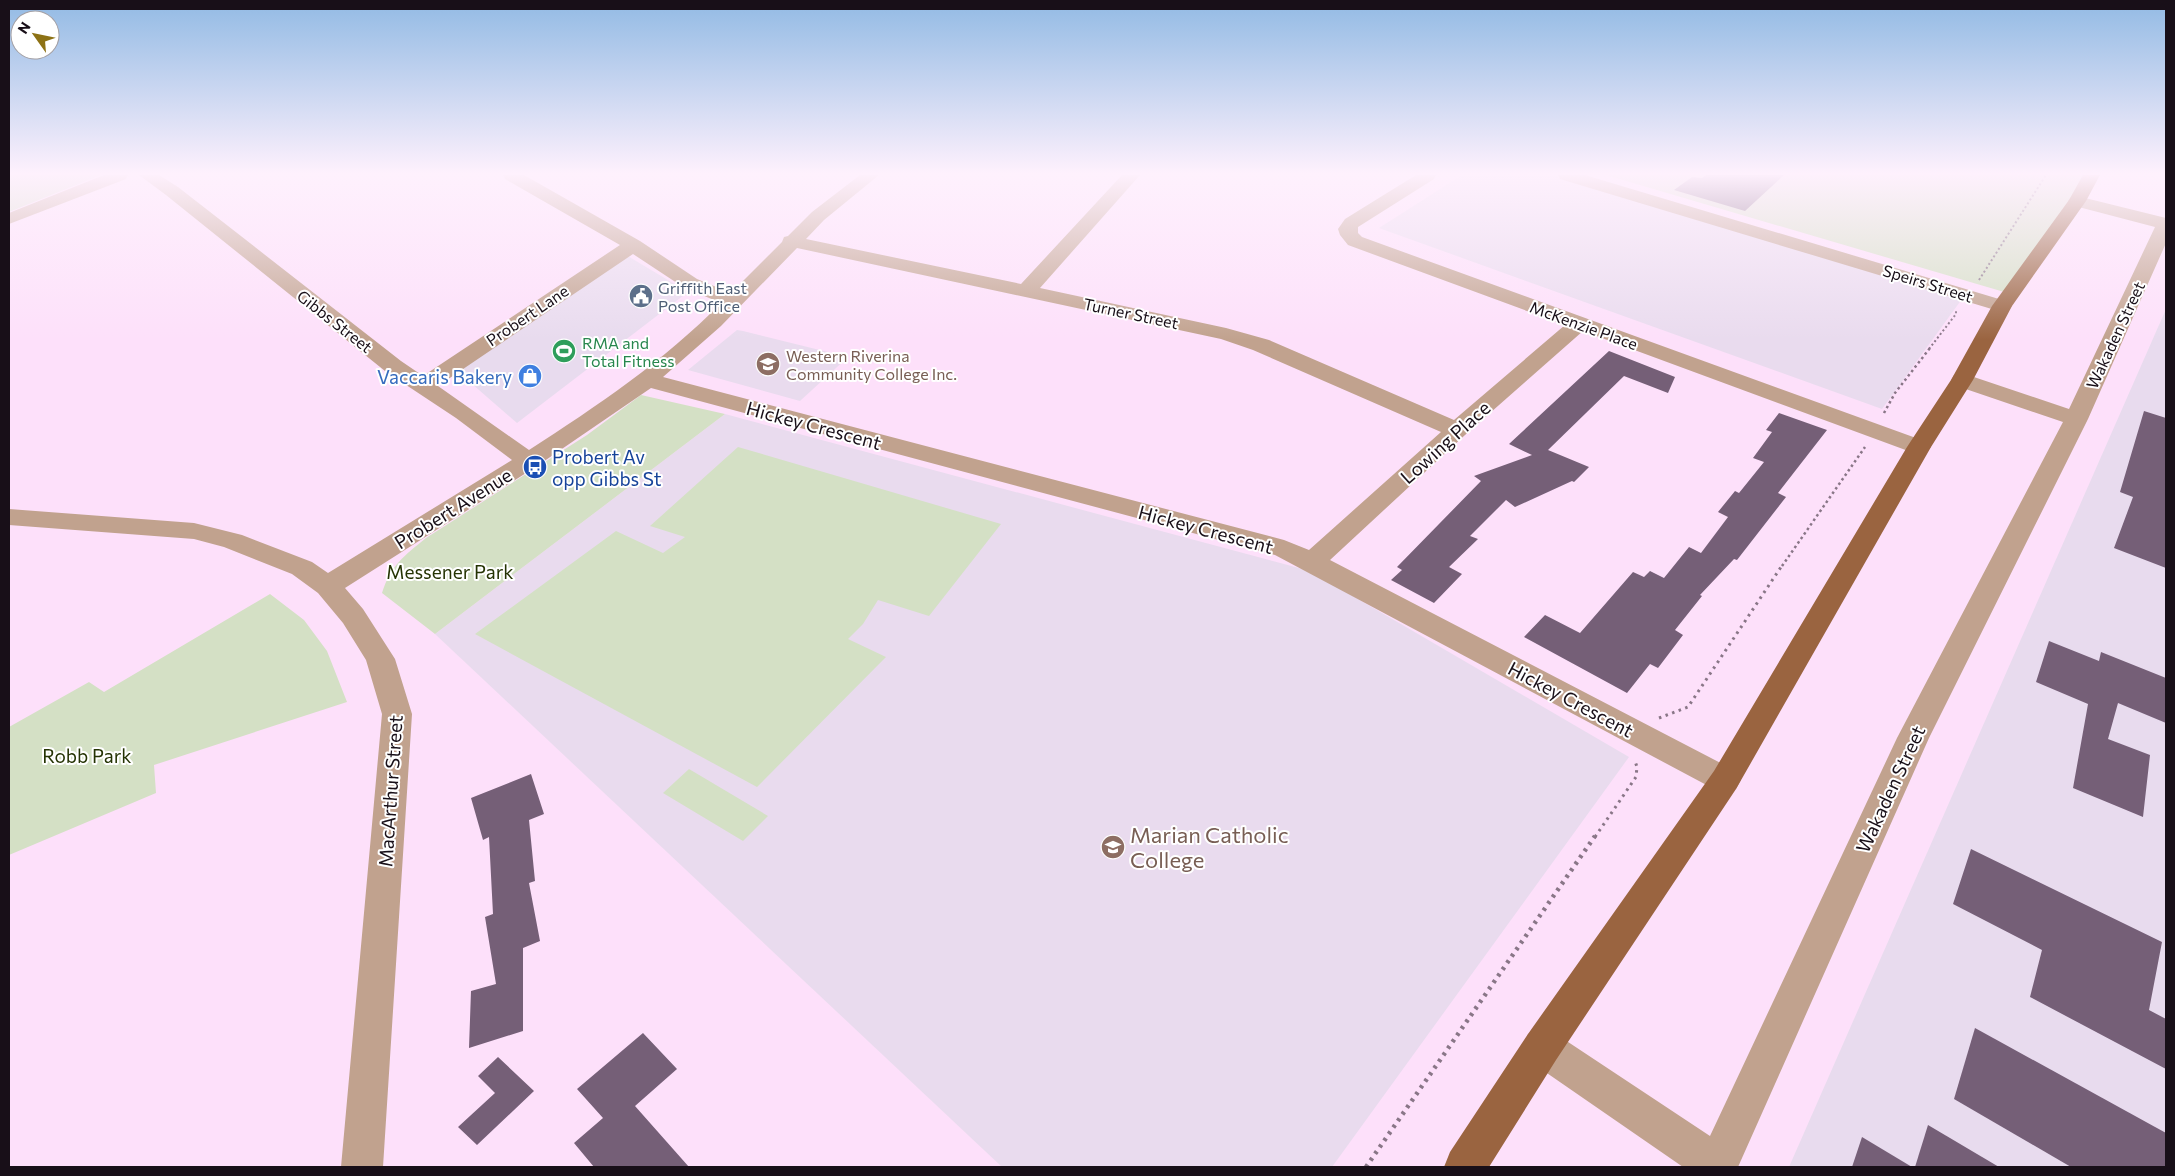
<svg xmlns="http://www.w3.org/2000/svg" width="2175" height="1176" viewBox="0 0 2175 1176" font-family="Commissioner,sans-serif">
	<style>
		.commercial { fill: #e8dbee }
		.education { fill: #e9dbee }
		.green { fill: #d4e0c5 }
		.building { fill: #755f77 }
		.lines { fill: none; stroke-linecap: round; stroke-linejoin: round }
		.path-far3 { stroke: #897687; stroke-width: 2; stroke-dasharray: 2 2.5; stroke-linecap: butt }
		.path-far2 { stroke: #897687; stroke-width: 2.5; stroke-dasharray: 2.5 3; stroke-linecap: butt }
		.path-far1 { stroke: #897687; stroke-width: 3; stroke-dasharray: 2.5 4.5; stroke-linecap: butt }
		.path { stroke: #897687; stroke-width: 4.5; stroke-dasharray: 3 5; stroke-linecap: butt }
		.minor { fill: #c1a28e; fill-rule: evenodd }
		.major { fill: #9a6440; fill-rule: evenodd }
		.labels { text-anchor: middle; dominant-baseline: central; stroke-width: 4; stroke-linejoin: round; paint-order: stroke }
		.far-street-label { font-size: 16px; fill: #180f18; stroke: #fff }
		.far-service-label { font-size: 16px; fill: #4e5e75; stroke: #fff; text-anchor: start }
		.far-leisure-label { font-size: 16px; fill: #27864d; stroke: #fff; text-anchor: start }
		.far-education-label { font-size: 16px; fill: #785e54; stroke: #fff; text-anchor: start }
		.shop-label { font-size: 19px; fill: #366cbe; stroke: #fff; text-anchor: end }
		.street-label { font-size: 19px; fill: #180f18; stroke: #fff }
		.transit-label { font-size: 19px; fill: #164399; stroke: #fff; text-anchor: start }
		.park-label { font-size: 19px; fill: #243303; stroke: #fff }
		.near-education-label { font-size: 22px; fill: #785e54; stroke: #fff; text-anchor: start }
	</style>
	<rect width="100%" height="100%" fill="#fde0fa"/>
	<g class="commercial">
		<path d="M626,255l62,37 -171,131 -61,-53z"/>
		<path d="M2166,309v858h-377z"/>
	</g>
	<g class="education">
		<path d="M1462,175h97l403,124 -80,110 -503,-181z"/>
		<path d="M737,330l6,1 105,26 -48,44 -112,-31z"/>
		<path d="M725,414l585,157 319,186 -297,410h-330l-567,-533z"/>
	</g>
	<g class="green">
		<path d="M9,175h92l-92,37z"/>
		<path d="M1606,175h482l-77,119z"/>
		<path d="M641,395l84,19 -290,220 -53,-41c9,-28 22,-37 44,-55l161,-103z"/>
		<path d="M738,447l263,77 -72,92 -51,-16 -15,24 -15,15 38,18 -129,130 -282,-153 141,-103 47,22 22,-16 -35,-11z"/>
		<path d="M270,594l34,26 23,31 20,51 -193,63 2,28 -147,62v-128l80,-45 15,10z"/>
		<path d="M689,769l79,47 -25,25 -80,-48z"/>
	</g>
	<g class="building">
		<path d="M1706,175h78l-39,36 -71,-21 18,-13 10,1z"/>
		<path d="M1609,351l66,26 -7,16 -44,-17 -76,74 41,17 -15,15 -2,-1 -57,26 -9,-7 -36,36 8,3 -29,28 13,7 -28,29 -43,-23 11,-10 -5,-3 84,-86 -7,-5 58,-21 -23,-11z"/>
		<path d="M2144,411l22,7v150l-52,-20 19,-51 -13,-5z"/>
		<path d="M1779,413l48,17 -49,63 8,4 -49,63 -3,-1 -34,36 2,1 -27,34 8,5 -25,33 -8,-4 -23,29 -103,-56 21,-22 35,18 53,-61 11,5 6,-6 14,7 25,-31 12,6 27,-36 -10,-5 17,-21 4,2 25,-31 -11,-4 19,-26 -6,-2z"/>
		<path d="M2049,641l50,20 2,-9 65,26v45l-48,-20 -10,36 42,16 -7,62 -70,-29 15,-84 -52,-22z"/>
		<path d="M531,774l13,40 -15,6 6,61 -6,2 11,58 -17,7v83l-54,17 2,-57 25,-7 -11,-67 8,-3 -4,-77 -6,3 -12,-42z"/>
		<path d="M1971,849l191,93 -13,68 17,9v50l-136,-72 12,-47 -89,-46z"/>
		<path d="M1975,1028l191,105v34h-95l-117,-68z"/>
		<path d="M643,1033l34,36 -42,37 54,61h-95l-20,-24 29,-25 -26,-29z"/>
		<path d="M498,1057l36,34 -57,54 -19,-18 37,-34 -17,-17z"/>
		<path d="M1928,1125l71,42h-84z"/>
		<path d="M1862,1137l50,30h-60z"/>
	</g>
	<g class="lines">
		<g class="path-far3">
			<path d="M1979,280l67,-105"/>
			<path d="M1929,349l27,-35v-3"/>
		</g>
		<g class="path-far2">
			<path d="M1884,413l11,-20 35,-45"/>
			<path d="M1782,566l83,-119"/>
		</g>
		<g class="path-far1">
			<path d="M1659,718l29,-11 95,-143"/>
			<path d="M1595,837l41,-60 1,-10 -2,-6"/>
		</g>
		<path class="path" d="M1366,1167l229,-331"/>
		<g class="minor">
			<path d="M104,175h24l-2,4 -117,45v-11z"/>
			<path d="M139,175h20l19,12 223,174 22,15 197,-131 -115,-66 -2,-4h21l116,66 57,38 34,14 51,-51 2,-5 4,-1 24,-24 48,-37h19l-55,45 -18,19 215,45 101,-109h18l-100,113 186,40 43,12 185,80 111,-95 -217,-80 -8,-10 -2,-6 7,-10 71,-44h20l-2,4 -76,48v6l4,4 565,205 4,5 -4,5 -8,2 -8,-2 -328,-121 -118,104 -135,125 406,211 5,9 -5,9 -11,4 -11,-4 -439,-234 -624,-167 -114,78 -192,122 18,21 32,50 17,55 -29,453h-42l41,-453 -16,-54 -23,-37 -25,-30 -26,-19 -68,-27 -30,-8 -185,-14v-16l185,14 48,12 70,27 16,11 184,-113 -56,-42 -71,-47 -219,-176zM797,248l424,91 32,11 188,82 -132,118 -25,-10 -621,-163 58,-51zM633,254l50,33 38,16c-57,58 -124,103 -192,147l-91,-64z"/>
			<path d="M1558,175h27l424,127 3,4 -3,4 -7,2 -7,-2 -435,-131z"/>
			<path d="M2077,196l89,22v25l-78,176 -159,319 -191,429h-55l-155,-107 -5,-13 5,-13 14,-6 14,6 154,102 187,-398 166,-316 -109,-37 -3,-5 3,-5 8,-2 107,36 86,-182 -84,-22 -3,-4 3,-4z"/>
		</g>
		<path class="major" d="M2083,175h17l-14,26 -74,105 -39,74 -42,67 -195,342 -180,271 -67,107h-45l6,-15 78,-118 186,-263 193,-324 44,-67 41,-74 77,-106z"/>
	</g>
	<linearGradient id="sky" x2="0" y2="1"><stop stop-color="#92bae4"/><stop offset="0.51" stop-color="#fef1fd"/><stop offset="1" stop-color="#fef1fd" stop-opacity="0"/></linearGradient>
	<rect width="2175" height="340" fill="url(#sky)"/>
	<defs>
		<g id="civic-disc" transform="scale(1.25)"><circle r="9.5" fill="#5c6f8a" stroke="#fff"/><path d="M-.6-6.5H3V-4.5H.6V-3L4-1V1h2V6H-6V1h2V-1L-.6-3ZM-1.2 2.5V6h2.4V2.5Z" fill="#fff"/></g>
		<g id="stadium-disc" transform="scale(1.25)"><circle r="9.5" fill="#2e9e5b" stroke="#fff"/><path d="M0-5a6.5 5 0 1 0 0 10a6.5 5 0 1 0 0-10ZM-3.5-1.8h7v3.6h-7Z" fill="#fff"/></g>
		<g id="university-disc" transform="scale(1.25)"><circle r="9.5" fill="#8d6e63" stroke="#fff"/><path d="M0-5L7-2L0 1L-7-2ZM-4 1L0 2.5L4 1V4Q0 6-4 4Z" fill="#fff"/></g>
		<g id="shop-disc" transform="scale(1.25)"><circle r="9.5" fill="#3f7fe0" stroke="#fff"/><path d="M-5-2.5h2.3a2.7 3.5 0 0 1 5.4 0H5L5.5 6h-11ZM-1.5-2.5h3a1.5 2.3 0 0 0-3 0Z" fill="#fff"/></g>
		<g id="bus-disc" transform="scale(1.25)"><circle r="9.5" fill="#1a4fb4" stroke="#fff"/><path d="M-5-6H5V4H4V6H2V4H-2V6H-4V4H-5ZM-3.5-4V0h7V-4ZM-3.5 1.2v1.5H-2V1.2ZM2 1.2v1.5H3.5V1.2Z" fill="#fff"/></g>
		<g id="school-disc" transform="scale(1.25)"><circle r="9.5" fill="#8d6e63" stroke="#fff"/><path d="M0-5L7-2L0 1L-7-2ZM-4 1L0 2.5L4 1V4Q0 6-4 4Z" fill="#fff"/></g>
	</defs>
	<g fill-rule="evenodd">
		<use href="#civic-disc" x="641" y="296"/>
		<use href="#stadium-disc" x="564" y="351"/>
		<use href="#university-disc" x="768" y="364"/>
		<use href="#shop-disc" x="530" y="376"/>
		<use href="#bus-disc" x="535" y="467"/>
		<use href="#school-disc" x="1113" y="847"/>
	</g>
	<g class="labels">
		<g class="far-street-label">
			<text transform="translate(1928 283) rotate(17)">Speirs Street</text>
			<text transform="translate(1131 313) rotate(12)">Turner Street</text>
			<text transform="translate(527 315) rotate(-34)">Probert Lane</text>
			<text transform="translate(335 321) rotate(38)">Gibbs Street</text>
			<text transform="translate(1584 325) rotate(20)">McKenzie Place</text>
			<text transform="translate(2115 335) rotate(-65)">Wakaden Street</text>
		</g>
		<g class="far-service-label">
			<text x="658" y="287">Griffith East<tspan x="658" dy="18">Post Office</tspan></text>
		</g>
		<g class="far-leisure-label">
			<text x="582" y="342">RMA and<tspan x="582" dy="18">Total Fitness</tspan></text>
		</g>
		<g class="far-education-label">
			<text x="786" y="355">Western Riverina<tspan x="786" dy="18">Community College Inc.</tspan></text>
		</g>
		<g class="shop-label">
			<text x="512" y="376">Vaccaris Bakery</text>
		</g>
		<g class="street-label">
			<text transform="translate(814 425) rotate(15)">Hickey Crescent</text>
			<text transform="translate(1445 442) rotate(-42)">Lowing Place</text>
			<text transform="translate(453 508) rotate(-32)">Probert Avenue</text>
			<text transform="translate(1206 529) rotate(15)">Hickey Crescent</text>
			<text transform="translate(1571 699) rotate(28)">Hickey Crescent</text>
			<text transform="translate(1890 789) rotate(-65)">Wakaden Street</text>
			<text transform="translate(390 791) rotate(-86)">MacArthur Street</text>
		</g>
		<g class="transit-label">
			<text x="552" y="456">Probert Av<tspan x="552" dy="22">opp Gibbs St</tspan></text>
		</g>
		<g class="park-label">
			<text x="450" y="571">Messener Park</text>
			<text x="87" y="755">Robb Park</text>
		</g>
		<g class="near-education-label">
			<text x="1130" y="834">Marian Catholic<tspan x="1130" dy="25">College</tspan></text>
		</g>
	</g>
	<rect width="2175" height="1176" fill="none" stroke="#180f18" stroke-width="20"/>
	<g transform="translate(35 35) rotate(303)"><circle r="24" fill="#ffffff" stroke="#a39fa3"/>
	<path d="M0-4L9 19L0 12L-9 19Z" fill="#8d7215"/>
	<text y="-8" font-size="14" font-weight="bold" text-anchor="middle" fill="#180f18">N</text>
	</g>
</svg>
